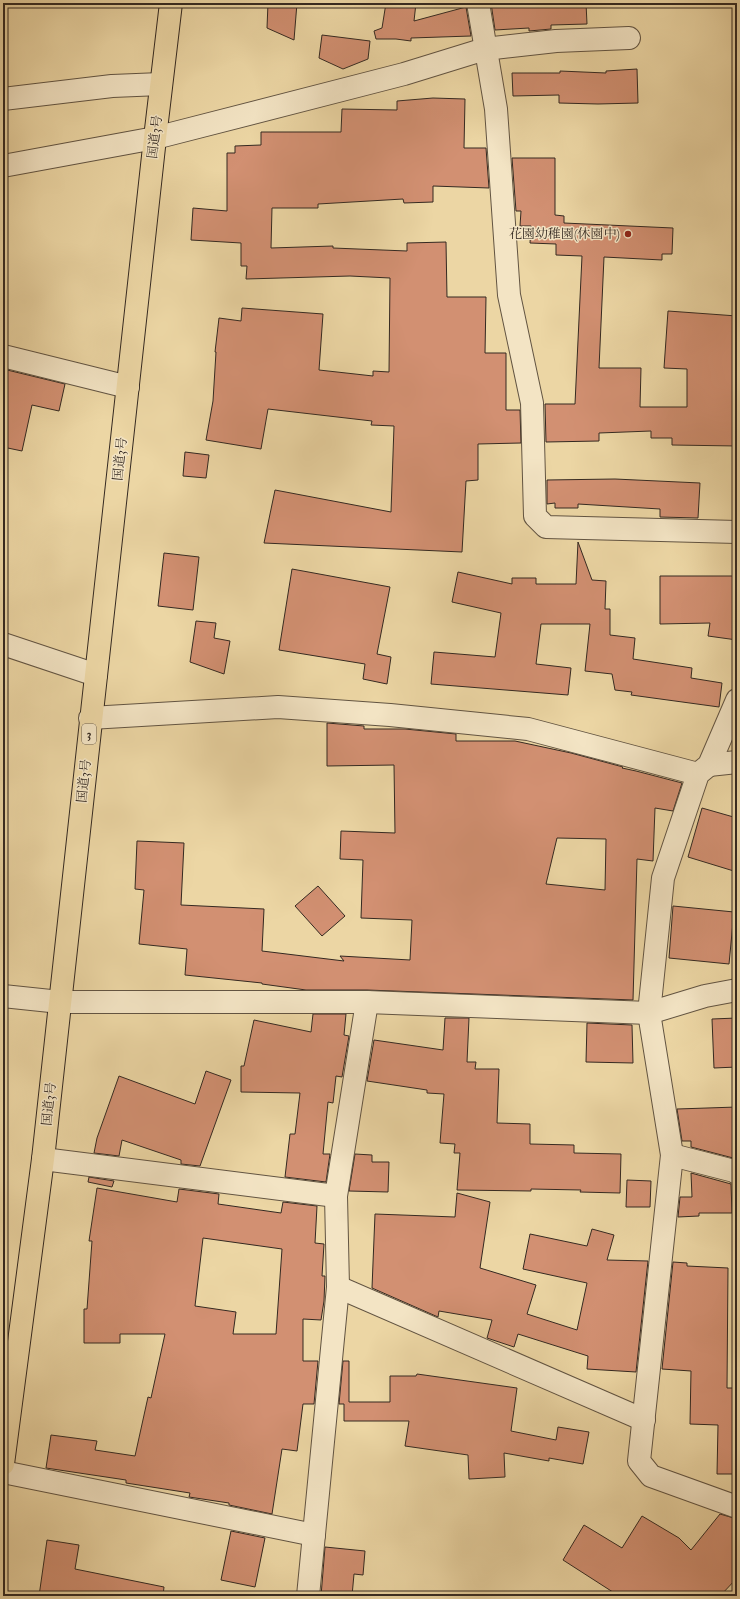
<svg xmlns="http://www.w3.org/2000/svg" width="740" height="1599" viewBox="0 0 740 1599" font-family="'IM FELL Double Pica','Noto Serif JP',serif">
	<style>
		.building { fill: #d29072; stroke: #342921; fill-rule: evenodd }
		.lines { fill: none; stroke-linecap: round; stroke-linejoin: round }
		.minor-casing { stroke: #625442; stroke-width: 24 }
		.highway-casing { stroke: #342921; stroke-width: 24 }
		.minor { stroke: #f3e4c4; stroke-width: 22 }
		.highway { stroke: #ecd6a4; stroke-width: 22 }
		.poi-dot { fill: #8f2418; stroke: #f3e4c4; stroke-width: 1.5 }
		.labels { text-anchor: middle; dominant-baseline: central; stroke-width: 3; stroke-linejoin: round; paint-order: stroke }
		.shield { fill: #f3e4c4; stroke: #6d6152; stroke-width: 1 }
		.shield-label { font-size: 12px; font-weight: bold; fill: #342921 }
		.street-label { font-size: 13px; fill: #342921; stroke: #f3e4c4 }
		.poi-label { font-size: 13px; fill: #342921; stroke: #f3e4c4; text-anchor: end }
	</style>
	<rect width="100%" height="100%" fill="#ecd6a4"/>
	<filter id="stains"><feTurbulence type="fractalNoise" baseFrequency=".005" numOctaves="4"/><feColorMatrix values="0 0 0 0 .2 0 0 0 0 .09 0 0 0 0 .02 0 0 0 .5 -.17"/></filter>
	<radialGradient id="worn" r=".72"><stop offset=".6" stop-color="#630" stop-opacity="0"/><stop offset="1" stop-color="#630" stop-opacity=".3"/></radialGradient>
	<g class="building">
		<path d="M268,3h29l-3,37 -27,-12z"/>
		<path d="M386,3h30l-2,18 52,-14 5,29 -60,2v3l-15,-2h-20l-2,-8 8,-3z"/>
		<path d="M491,3h95l1,21 -36,1v4l-22,2v-3l-34,2z"/>
		<path d="M322,35l48,6 -2,18 -25,10 -24,-11z"/>
		<path d="M637,69l1,34 -40,1 -39,-1v-8l-46,1 -1,-23h48v-2l46,2v-2z"/>
		<path d="M433,98l32,1 -1,49h22l3,40 -56,-2v16l-29,1 -1,-4 -85,5v4h-46l-1,40 62,-2v2l74,3v-8l39,-1 1,55h39l-1,56h21v57h14l1,33 -43,1v36l-12,1 -4,71 -198,-9 11,-53 116,22 3,-86 -23,-1 1,-4 -104,-12 -7,40 -55,-9 7,-39 3,-49h-1l4,-34 22,3 1,-13 81,6 -4,56 54,6v-5l16,1 1,-94 -40,-2 -104,3 1,-13h-6v-23l-50,-3 2,-32 34,3v-58h8v-7l26,-1v-13h80l1,-23 55,1v-9z"/>
		<path d="M512,158h43v57l9,1v7l109,5 -1,26h-10v6l-58,-3 -5,111h42l-1,39h47v-38l-23,-1 4,-57 69,5v130l-65,-1v-7h-21v-7l-52,2v8l-53,1 -1,-38h30l7,-148 -26,-1v-11l-26,-1 1,-17h-11l1,-15h-5z"/>
		<path d="M3,369l62,15 -6,27 -27,-6 -10,46 -19,-4z"/>
		<path d="M185,452l24,3 -3,23 -23,-2z"/>
		<path d="M615,479l85,4 -2,35 -38,-1v-8l-82,-5v4h-23v-5l-8,1v-24z"/>
		<path d="M578,542l14,38 14,1 -1,28h5v26l25,3 -2,21 59,9 -1,10 31,5 -3,24 -88,-12 1,-3 -17,-2 -3,-16 -27,-3 5,-47h-49l-5,40 35,4 -3,27 -137,-11 3,-32 61,5 6,-44 -49,-11 6,-30 54,12v-6h24v6h40z"/>
		<path d="M164,553l35,4 -6,53 -35,-4z"/>
		<path d="M292,569l98,18 -13,67 14,3 -4,27 -24,-5 2,-15 -86,-14z"/>
		<path d="M660,576h77v64l-29,-4 2,-13 -50,1z"/>
		<path d="M196,621l20,2 -2,15 16,3 -6,33 -34,-12z"/>
		<path d="M327,723l37,3v3h41l51,5v7h59l56,12 52,14 -1,1 14,3 46,12 -9,28 -18,-3 -2,53 -16,-2 -4,141 -266,-10h-61l-44,-6v-1l-77,-8 2,-26 -48,-5 5,-54 -9,-1 2,-48 47,2 -3,62 83,4 -2,42 82,10 -4,-5 70,4 2,-40 -51,-2 2,-58 -23,-1 1,-28 54,2 -1,-68 -67,1zM557,838l49,1 -1,51 -59,-6z"/>
		<path d="M702,808l35,10v54l-49,-15z"/>
		<path d="M318,886l27,30 -23,20 -27,-30z"/>
		<path d="M673,906l61,6 -5,52 -60,-6z"/>
		<path d="M313,1014h33l-2,21 5,1 -7,41 -6,-1 -3,27 -5,-1 -5,52h7l-4,28 -41,-5 5,-43h5l5,-41 -59,-1v-26h3l10,-46 57,12z"/>
		<path d="M445,1018h24l-2,44h9l-1,7h24l-2,54 33,1v20l44,1v8l47,1 -1,39 -40,-1 1,-2 -50,-1v2l-74,-1 3,-37h-6l1,-9 -15,-1 4,-49 -17,-1v-3l-60,-9 7,-41 69,10z"/>
		<path d="M737,1018v49l-23,1 -2,-49z"/>
		<path d="M587,1023l45,2 1,38 -47,-1z"/>
		<path d="M206,1071l25,9 -31,86 -19,-2v-4l-59,-20 -3,16 -25,-3 3,-15 22,-62 76,28z"/>
		<path d="M737,1107v52l-46,-12v-6h-9l-5,-32z"/>
		<path d="M355,1154l17,1v7h17l-1,30 -39,-1z"/>
		<path d="M691,1173l40,11 1,29h-33v3l-21,1 2,-20h12z"/>
		<path d="M89,1177l25,4 -2,6 -24,-5z"/>
		<path d="M627,1180l24,1 -1,26h-24z"/>
		<path d="M97,1188l80,14 2,-13 40,5 -1,10 63,9 2,-11 34,4 -2,37 9,1 -2,32h3l-1,25 -3,19 -18,-1v42h15l-4,43h-11l-6,47 -15,-2 -10,65 -43,-9v-2l-40,-6 1,-4 -64,-10v-3l-80,-12 5,-33 46,6 -2,9 40,6 13,-59 3,1 14,-64h-45v9h-36v-34h3l5,-68h-3zM203,1238l79,11 -6,85h-43l3,-22 -41,-6z"/>
		<path d="M457,1193l33,9 -10,66 56,17 -9,29 50,16 10,-47 -64,-14 7,-35 57,12 5,-17 22,6 -7,25 41,1 -12,111 -49,-3 1,-13 -70,-22 -4,13 -27,-9 5,-18 -53,-9 -1,6 -66,-29 3,-74 80,3z"/>
		<path d="M673,1262l14,1v3l41,2 -1,120h10v86h-20l1,-49 -28,-1 1,-53 -29,-2z"/>
		<path d="M343,1361h6v41h41v-26h26l1,-2 100,14 -6,43 45,9 2,-13 31,5 -6,32 -34,-6v3l-45,-8 1,24 -36,2 -1,-24 -63,-9 4,-25h-65v-17h-5z"/>
		<path d="M720,1514l17,5v59l-17,18h-101l-56,-36 21,-35 38,23 20,-32 37,22 12,12z"/>
		<path d="M231,1531l34,7 -10,49 -34,-7z"/>
		<path d="M47,1540l32,5 -4,24 89,18 -1,9h-124z"/>
		<path d="M325,1547l40,4 -2,24 -9,-1 -2,22h-31z"/>
	</g>
	<g class="lines">
		<g class="minor-casing">
			<g id="minor">
				<path d="M478,3l18,106 13,186 23,108 3,113 11,11 191,5"/>
				<path d="M3,99l109,-13 49,-2"/>
				<path d="M3,166l152,-28 249,-64 81,-25 71,-8 73,-3"/>
				<path d="M3,356l125,31"/>
				<path d="M3,644l93,31"/>
				<path d="M737,700l-28,65 -11,9 -35,104 -14,135 23,142 -33,306 12,15 86,31"/>
				<path d="M90,718l188,-11 112,8 138,14 170,45"/>
				<path d="M709,765l28,-3"/>
				<path d="M3,996l57,6h307l282,11 56,-17 32,-6"/>
				<path d="M672,1155l62,16 3,2"/>
				<path d="M43,1159l293,37"/>
				<path d="M338,1287l306,133"/>
				<path d="M3,1472l311,63"/>
				<path d="M308,1596l30,-309 -2,-91 31,-194"/>
			</g>
		</g>
		<g class="highway-casing">
			<path id="highway" d="M3,1464l40,-305 112,-1021 16,-135"/>
		</g>
		<use href="#minor" class="minor"/>
		<use href="#highway" class="highway"/>
	</g>
	<circle class="poi-dot" cx="628" cy="234" r="4"/>
	<g class="labels">
		<rect class="shield" x="82" y="724" width="14" height="20" rx="3"/>
		<g class="shield-label">
			<text x="89" y="734">3</text>
		</g>
		<g class="street-label">
			<text transform="translate(155 137) rotate(-83)">国道3号</text>
			<text transform="translate(120 459) rotate(-84)">国道3号</text>
			<text transform="translate(84 781) rotate(-84)">国道3号</text>
			<text transform="translate(49 1104) rotate(-84)">国道3号</text>
		</g>
		<g class="poi-label">
			<text x="620" y="234">花園幼稚園(休園中)</text>
		</g>
	</g>
	<rect width="740" height="1599" fill="none" stroke="#ecd6a4" stroke-width="16"/>
	<rect x="4" y="4" width="732" height="1591" fill="none" stroke="#342921" stroke-width="2"/>
	<rect x="8" y="8" width="724" height="1583" fill="none" stroke="#342921"/>
	<rect width="100%" height="100%" filter="url(#stains)"/>
	<rect width="100%" height="100%" fill="url(#worn)"/>
</svg>
